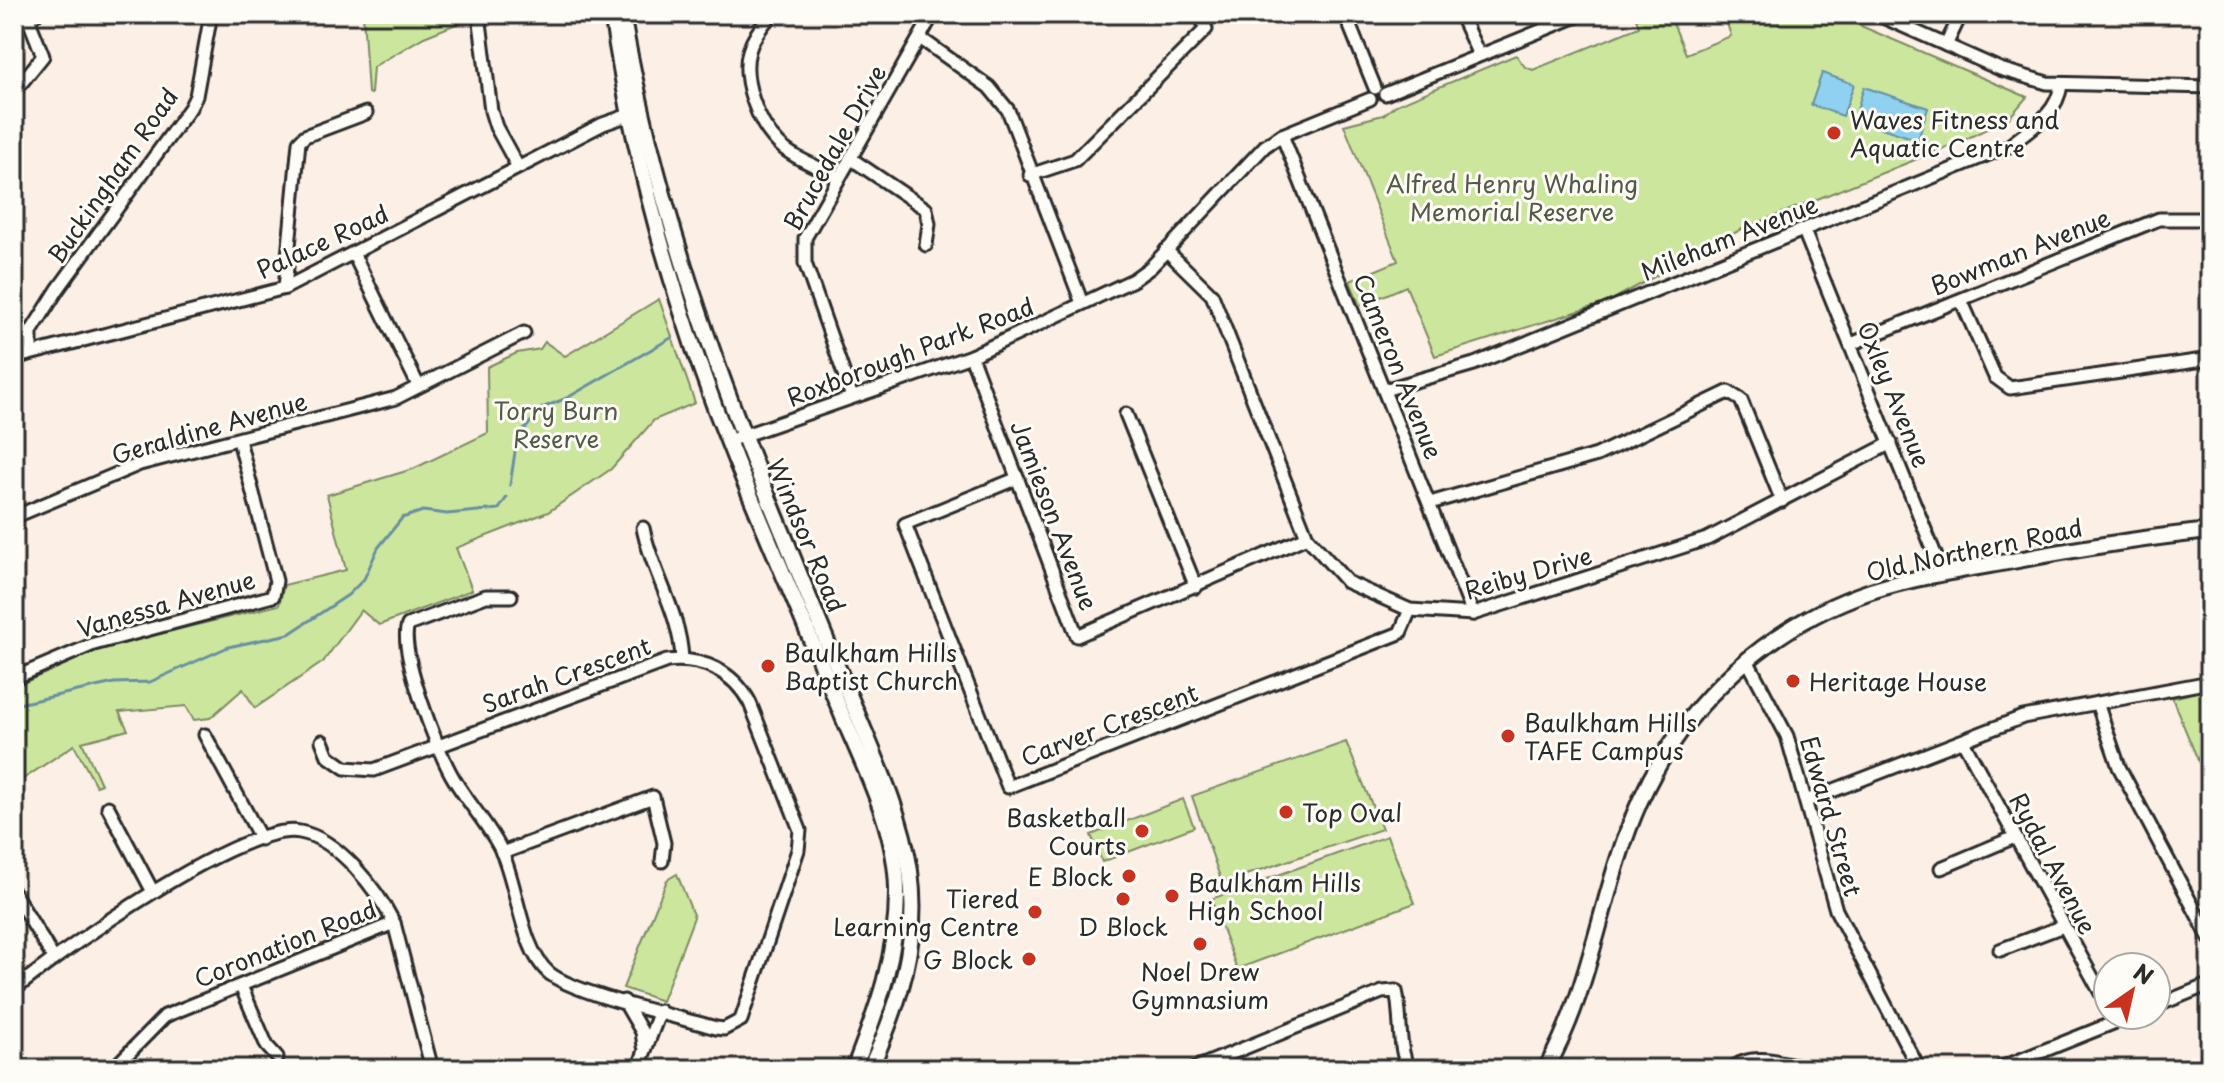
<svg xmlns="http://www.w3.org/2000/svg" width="2224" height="1083" viewBox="0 0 2224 1083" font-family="'Playpen Sans',sans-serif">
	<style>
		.green { fill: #cce79d; stroke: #7c8964; stroke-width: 2 }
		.water { fill: #90d1f1; stroke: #688fa2; stroke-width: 2 }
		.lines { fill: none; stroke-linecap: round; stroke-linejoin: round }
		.stream { stroke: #688fa2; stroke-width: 3 }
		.minor-casing { stroke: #2b2b2b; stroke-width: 17 }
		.major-casing { stroke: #2b2b2b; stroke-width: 20 }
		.minor { stroke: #fdfcf7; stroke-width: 11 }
		.major { stroke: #fdfcf7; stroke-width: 14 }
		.poi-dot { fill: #c8321e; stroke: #fdfcf7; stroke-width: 3 }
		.labels { text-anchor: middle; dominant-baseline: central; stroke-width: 6; stroke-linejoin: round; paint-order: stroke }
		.poi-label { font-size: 24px; fill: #2b2b2b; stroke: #fdfcf7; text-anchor: start }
		.street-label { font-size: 24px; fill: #2b2b2b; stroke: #fdfcf7 }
		.park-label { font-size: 24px; fill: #535a48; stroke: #fdfcf7 }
	</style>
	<rect width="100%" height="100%" fill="#fbefe6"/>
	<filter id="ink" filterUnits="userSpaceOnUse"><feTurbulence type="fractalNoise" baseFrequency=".0125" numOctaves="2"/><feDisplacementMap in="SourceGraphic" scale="16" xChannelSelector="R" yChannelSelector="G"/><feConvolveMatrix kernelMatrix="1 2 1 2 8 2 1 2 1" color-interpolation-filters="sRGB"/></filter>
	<g filter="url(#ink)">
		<g class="green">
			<path d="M363,14h105l1,5 -45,18 -51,30 -2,27 -3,-1z"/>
			<path d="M1648,14h21l17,40 45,-18 -7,-22h109l194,83 -18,21 -47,23 -222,89 -132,72 -173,54 -29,-70 -46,20 -10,-25 48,-20 -54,-136 39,-10 13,-10 120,-50 9,12 8,3 106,-43 -3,-9z"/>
			<path d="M659,299l36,104 -41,17 -43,49 -63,43 -92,36 16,42 -93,35 -18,-15 -38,52 -68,46 -12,-19 -33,29 -16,2 -8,-14 -67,6 9,18 -46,12 19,42 -5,2 -22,-41 -54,36 -6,-10v-84l91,-40 174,-42 5,-20 62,-15 -19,-75 86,-26 75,-36 -1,-66 30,-14 23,-4 5,-7 20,14z"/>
			<path d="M2210,689v100l-38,-91z"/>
			<path d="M1346,742l36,87 -160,54 -30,-87z"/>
			<path d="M1183,799l11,28 -92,35 -11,-27z"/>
			<path d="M1387,836l28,67 -178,66 -26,-70z"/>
			<path d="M677,874l17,43 -32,84 -39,-13 44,-108z"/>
		</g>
		<g class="water">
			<path d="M1822,73l32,11 -11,32 -32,-11z"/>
			<path d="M1864,87l64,21 -10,32 -64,-21z"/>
		</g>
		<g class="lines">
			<g class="stream">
				<path d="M510,485l7,-46 25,-31 25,-10 104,-60"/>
				<path d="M14,705l100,-22 36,-1 78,-35 61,-13 59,-39 16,-16 14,-31 24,-30 21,-7 24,3 52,-5 8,-12"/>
			</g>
			<g class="minor-casing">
				<g id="minor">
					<path d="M479,14l12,97 5,16 22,40"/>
					<path d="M772,14c-10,11 -19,23 -23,37 -8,28 9,73 29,92 14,15 41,24 59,34"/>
					<path d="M1345,14l30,74"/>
					<path d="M1460,14l19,41"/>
					<path d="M1876,14l124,55 47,14 163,4"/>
					<path d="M14,24l22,-10"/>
					<path d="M920,38l69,49 19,23 74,193"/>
					<path d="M1946,45l15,-31"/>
					<path d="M14,92l29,-36 -15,-38"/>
					<path d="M1385,94l197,-80"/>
					<path d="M1282,135l191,479"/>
					<path d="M850,158l76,51 3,15 -3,21"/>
					<path d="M1030,175l45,-15 131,-131 -6,-15"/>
					<path d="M1804,231l139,343"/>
					<path d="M1166,250l46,45 95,242 40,45 63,28 63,4 234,-75 184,-96"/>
					<path d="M354,255l64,130"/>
					<path d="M285,288l14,-146 6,-6 61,-23"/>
					<path d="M1961,300l34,77 15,11 200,-29"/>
					<path d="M1851,344l308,-125h51"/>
					<path d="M31,352v-20l27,-43 132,-181 6,-12 15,-82"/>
					<path d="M971,356l106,280 230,-99"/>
					<path d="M14,358l271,-70 318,-164 26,-9"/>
					<path d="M1384,390l90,-26 535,-218c22,-18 48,-31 52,-61"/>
					<path d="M852,397l-47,-134v-25l128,-224"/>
					<path d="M1126,414l70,173"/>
					<path d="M728,441l243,-85 162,-76 18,-13 114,-121 17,-11 88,-36"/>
					<path d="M1018,478l-113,46 103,263 392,-154 10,-23"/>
					<path d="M1430,503l167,-48 131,-63 13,8 41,101"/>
					<path d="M14,517l126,-53 256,-66 128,-65"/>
					<path d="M643,528c9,45 37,84 39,131"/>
					<path d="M1747,660l40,76 49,174 83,159"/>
					<path d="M14,678l80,-34 179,-48 3,-15 -37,-141"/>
					<path d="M2097,703l22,64 91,172"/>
					<path d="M205,735l56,104"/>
					<path d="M322,741l6,15 17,12 29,2 293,-109c35,-4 66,10 83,42l50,127 -2,20 -57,170 -17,9 -8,-1c-37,-11 -142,-34 -167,-55 -28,-23 -32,-90 -48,-123 -13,-27 -36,-50 -50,-76 -14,-25 -53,-125 -43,-149l78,-29h25"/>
					<path d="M1963,741l145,265"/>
					<path d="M1806,801l217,-84 187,-35"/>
					<path d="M108,807l45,85"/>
					<path d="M502,853l151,-56 11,46 -2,18"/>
					<path d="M1941,868l74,-31"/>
					<path d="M14,893l40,66"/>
					<path d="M2000,950l63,-24"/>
					<path d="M241,986l26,60 10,11"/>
					<path d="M14,990c47,-39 228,-169 286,-158 39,7 77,58 94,91"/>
					<path d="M624,1001l18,31 2,14"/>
					<path d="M2156,1006l54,-22"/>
					<path d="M113,1069l52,-53 229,-93 38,146"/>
					<path d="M638,1069l22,-58"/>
					<path d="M1193,1069l189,-77 14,-1c6,24 1,56 13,78"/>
					<path d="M1732,1069c20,-19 57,-4 82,0"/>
					<path d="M1998,1069l135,-54"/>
				</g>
			</g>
			<g class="major-casing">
				<g id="major">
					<path d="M612,14c23,153 65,303 124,447 35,85 72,170 107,256 23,54 53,112 54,172 1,65 -20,121 -43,180"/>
					<path d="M622,14c33,186 92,355 165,529 23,58 47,116 71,173 21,50 44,101 52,155 10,72 -11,134 -40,198"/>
					<path d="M1546,1069c47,-83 55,-181 94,-268 44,-98 129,-176 231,-210 44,-14 90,-21 136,-29 68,-13 134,-24 203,-31"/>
				</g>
			</g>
			<use href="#minor" class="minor"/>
			<use href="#major" class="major"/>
		</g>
	</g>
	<g class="poi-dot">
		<circle cx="1834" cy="133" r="8"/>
		<circle cx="768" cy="666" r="8"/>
		<circle cx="1793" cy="681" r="8"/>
		<circle cx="1508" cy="736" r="8"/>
		<circle cx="1286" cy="812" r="8"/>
		<circle cx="1142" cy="831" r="8"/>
		<circle cx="1129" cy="876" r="8"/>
		<circle cx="1172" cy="896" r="8"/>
		<circle cx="1123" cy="899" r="8"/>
		<circle cx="1035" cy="912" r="8"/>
		<circle cx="1200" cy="944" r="8"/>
		<circle cx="1029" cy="959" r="8"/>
	</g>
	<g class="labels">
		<g class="poi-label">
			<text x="1850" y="119">Waves Fitness and<tspan x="1850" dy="28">Aquatic Centre</tspan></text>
			<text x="784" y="652">Baulkham Hills<tspan x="784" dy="28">Baptist Church</tspan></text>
			<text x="1809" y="681">Heritage House</text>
			<text x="1524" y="722">Baulkham Hills<tspan x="1524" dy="28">TAFE Campus</tspan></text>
			<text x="1302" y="812">Top Oval</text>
			<text x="1126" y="817" text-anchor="end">Basketball<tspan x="1126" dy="28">Courts</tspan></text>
			<text x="1113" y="876" text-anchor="end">E Block</text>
			<text x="1188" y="882">Baulkham Hills<tspan x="1188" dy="28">High School</tspan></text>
			<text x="1019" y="898" text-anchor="end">Tiered<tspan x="1019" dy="28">Learning Centre</tspan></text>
			<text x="1123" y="926" text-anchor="middle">D Block</text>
			<text x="1013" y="959" text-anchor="end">G Block</text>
			<text x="1200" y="971" text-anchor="middle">Noel Drew<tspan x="1200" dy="28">Gymnasium</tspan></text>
		</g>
		<g class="street-label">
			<text transform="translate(834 147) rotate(-61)">Brucedale Drive</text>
			<text transform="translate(112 175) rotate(-55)">Buckingham Road</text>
			<text transform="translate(1729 237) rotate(-22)">Mileham Avenue</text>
			<text transform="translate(322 241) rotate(-25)">Palace Road</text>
			<text transform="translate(2020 251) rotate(-22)">Bowman Avenue</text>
			<text transform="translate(910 351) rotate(-21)">Roxborough Park Road</text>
			<text transform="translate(1399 366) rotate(68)">Cameron Avenue</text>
			<text transform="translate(1895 394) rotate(68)">Oxley Avenue</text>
			<text transform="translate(209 427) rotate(-16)">Geraldine Avenue</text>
			<text transform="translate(1055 515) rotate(69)">Jamieson Avenue</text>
			<text transform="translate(807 535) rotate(67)">Windsor Road</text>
			<text transform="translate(1974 549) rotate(-12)">Old Northern Road</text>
			<text transform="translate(1528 572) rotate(-16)">Reiby Drive</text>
			<text transform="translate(166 603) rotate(-16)">Vanessa Avenue</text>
			<text transform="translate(566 674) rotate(-20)">Sarah Crescent</text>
			<text transform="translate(1109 724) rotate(-21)">Carver Crescent</text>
			<text transform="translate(1832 816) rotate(74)">Edward Street</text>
			<text transform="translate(2054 863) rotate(62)">Rydal Avenue</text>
			<text transform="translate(285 943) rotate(-22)">Coronation Road</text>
		</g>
		<g class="park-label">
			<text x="1512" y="183">Alfred Henry Whaling<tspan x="1512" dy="28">Memorial Reserve</tspan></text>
			<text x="556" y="410">Torry Burn<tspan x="556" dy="28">Reserve</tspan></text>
		</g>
	</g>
	<rect width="2224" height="1083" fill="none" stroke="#fdfcf7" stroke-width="48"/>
	<rect x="24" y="24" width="2176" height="1035" fill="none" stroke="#2b2b2b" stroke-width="3" filter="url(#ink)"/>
	<g transform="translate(2132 991) rotate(34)"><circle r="38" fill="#fdfcf7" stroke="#a9a8a5" stroke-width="2"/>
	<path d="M0-6L14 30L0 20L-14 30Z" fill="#c8321e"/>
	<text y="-12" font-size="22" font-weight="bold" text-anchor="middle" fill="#2b2b2b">N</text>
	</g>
</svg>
